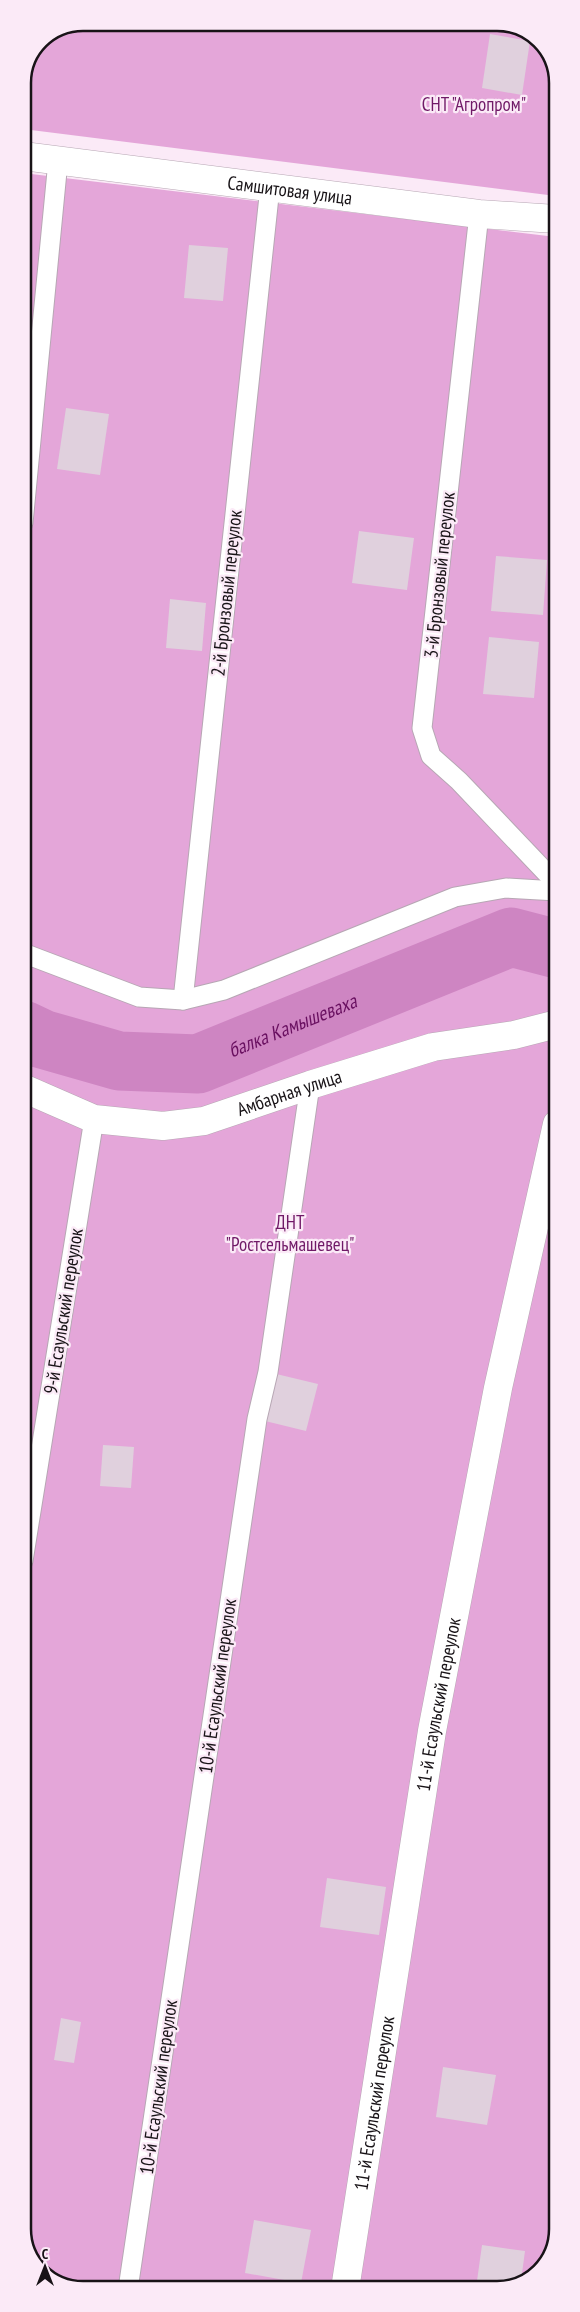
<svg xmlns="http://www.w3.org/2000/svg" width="580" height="2312" viewBox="0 0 580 2312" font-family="'PT Sans Narrow',sans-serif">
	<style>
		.garden { fill: #e4a6d9 }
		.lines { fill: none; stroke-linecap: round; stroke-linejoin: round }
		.river { stroke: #ce85c2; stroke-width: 59 }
		.building { fill: #e0d0dd }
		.service-casing { stroke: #b7a7b4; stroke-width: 21 }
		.minor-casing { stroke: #b7a7b4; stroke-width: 29 }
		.service { stroke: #fff; stroke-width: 19 }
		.minor { stroke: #fff; stroke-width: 28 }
		.labels { text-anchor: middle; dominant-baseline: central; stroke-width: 4.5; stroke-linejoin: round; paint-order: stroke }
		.park-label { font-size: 19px; fill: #701967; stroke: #fbeaf7 }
		.street-label { font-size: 19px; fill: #181317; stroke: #fbeaf7 }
		.water-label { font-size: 20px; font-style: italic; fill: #691060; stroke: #fbeaf7 }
		.rim { fill: none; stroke: #181317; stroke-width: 2.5 }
	</style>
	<rect width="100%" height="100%" fill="#fbeaf7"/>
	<g class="garden">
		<path d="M83,23h422l32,15 19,33v125l-533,-67v-46l17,-43z"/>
		<path d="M23,173l533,64 1,1992 -14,40 -34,19 -434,1 -32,-15 -19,-33z"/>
	</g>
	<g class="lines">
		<path class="river" id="s1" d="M23,1030l19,9 77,22 79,3 313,-127 46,12"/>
	</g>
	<g class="building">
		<path d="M490,34l40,7 -8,54 -40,-7z"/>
		<path d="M189,245l39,3 -5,53 -39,-3z"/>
		<path d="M66,408l43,6 -9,61 -43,-6z"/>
		<path d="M359,531l55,7 -7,52 -55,-7z"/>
		<path d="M496,556l51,4 -4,55 -52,-4z"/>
		<path d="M170,599l36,4 -4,48 -36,-3z"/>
		<path d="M489,637l50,5 -5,56 -51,-4z"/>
		<path d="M268,1372l50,12 -12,47 -49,-12z"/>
		<path d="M103,1445l31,2 -3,41 -31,-2z"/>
		<path d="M327,1878l59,9 -7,48 -59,-8z"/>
		<path d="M61,2018l20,4 -7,41 -20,-3z"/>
		<path d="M443,2067l53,8 -9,50 -51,-8z"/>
		<path d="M254,2220l57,10 -10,53 -56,-10z"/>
		<path d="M482,2245l43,6 -4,30 -12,7h-33z"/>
	</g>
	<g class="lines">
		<g class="service-casing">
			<g id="service">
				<path d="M479,214l-57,514 9,28 28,25 98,103"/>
				<path d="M23,523l35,-362"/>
				<path d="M23,953l116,44 44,3 41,-10 231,-93 51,-9 51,3"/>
				<path d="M183,1000l87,-813"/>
				<path d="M23,1561l71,-442"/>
				<path d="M128,2289l129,-870 11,-47 42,-287"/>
			</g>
		</g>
		<g class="minor-casing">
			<g id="minor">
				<path id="s2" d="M23,156l456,58 77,5"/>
				<path id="s3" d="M23,1088l71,31 69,7 41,-5 106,-36 123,-38 81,-12 43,-11"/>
				<path id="s4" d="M345,2289l87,-558 66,-343 59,-264"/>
			</g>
		</g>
		<use href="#service" class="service"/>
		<use href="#minor" class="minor"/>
	</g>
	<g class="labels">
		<g class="park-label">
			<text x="474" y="104">СНТ "Агропром"</text>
			<text x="290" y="1222">ДНТ<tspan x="290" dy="22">"Ростсельмашевец"</tspan></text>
		</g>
		<g class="street-label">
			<text stroke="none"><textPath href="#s2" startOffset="269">Самшитовая улица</textPath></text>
			<text transform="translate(439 575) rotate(-84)">3-й Бронзовый переулок</text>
			<text transform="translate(226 593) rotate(-84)">2-й Бронзовый переулок</text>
			<text stroke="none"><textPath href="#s3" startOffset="278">Амбарная улица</textPath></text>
			<text transform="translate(63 1311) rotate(-81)">9-й Есаульский переулок</text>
			<text transform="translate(217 1686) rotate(-82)">10-й Есаульский переулок</text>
			<text stroke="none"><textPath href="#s4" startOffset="592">11-й Есаульский переулок</textPath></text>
			<text transform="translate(158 2087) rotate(-82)">10-й Есаульский переулок</text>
			<text stroke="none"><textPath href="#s4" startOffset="188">11-й Есаульский переулок</textPath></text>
		</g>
		<g class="water-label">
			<text stroke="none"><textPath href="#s1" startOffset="282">балка Камышеваха</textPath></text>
		</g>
	</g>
	<path d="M0 0H580V2312H0ZM83 31H497A52 52 0 0 1 549 83V2229A52 52 0 0 1 497 2281H83A52 52 0 0 1 31 2229V83A52 52 0 0 1 83 31Z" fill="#fbeaf7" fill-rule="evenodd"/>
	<path class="rim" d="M83 31H497A52 52 0 0 1 549 83V2229A52 52 0 0 1 497 2281H83A52 52 0 0 1 31 2229V83A52 52 0 0 1 83 31Z"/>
	<g transform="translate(45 2267)" stroke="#fbeaf7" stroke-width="4" paint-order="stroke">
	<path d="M0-4L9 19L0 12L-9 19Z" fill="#181317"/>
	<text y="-8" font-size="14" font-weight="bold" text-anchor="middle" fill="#181317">С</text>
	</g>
</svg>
